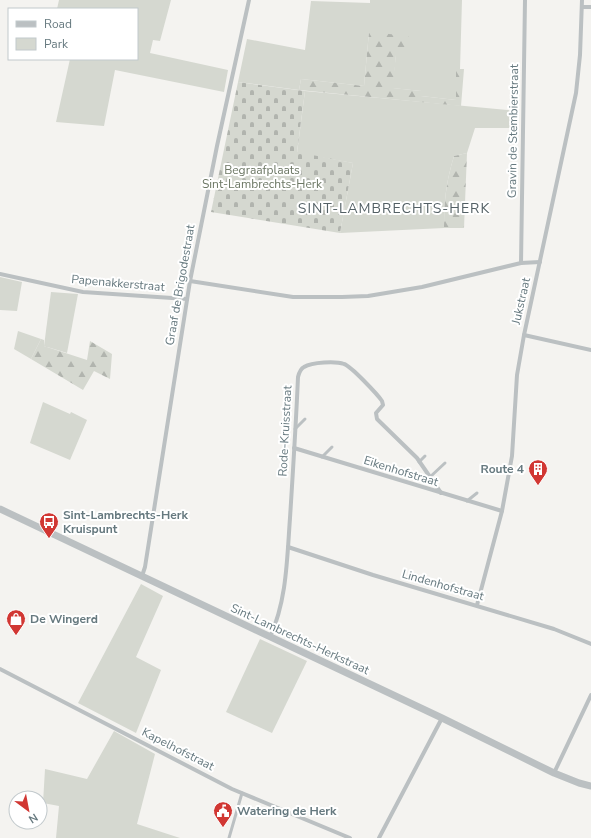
<svg xmlns="http://www.w3.org/2000/svg" width="591" height="838" viewBox="0 0 591 838" font-family="'Nunito Sans',sans-serif">
	<style>
		.green { fill: #d5d8d0 }
		.forest { fill: url(#forest-firs) }
		.cemetery { fill: url(#cemetery-stones) }
		.lines { fill: none; stroke-linecap: round; stroke-linejoin: round }
		.service { stroke: #bbc0c2; stroke-width: 3 }
		.minor { stroke: #bbc0c2; stroke-width: 4 }
		.tertiary { stroke: #bbc0c2; stroke-width: 7 }
		.labels { text-anchor: middle; dominant-baseline: central; stroke-width: 4; stroke-linejoin: round; paint-order: stroke }
		.street-label { font-size: 12px; fill: #66797f; stroke: #fff }
		.park-label { font-size: 12px; fill: #6c7764; stroke: #fff }
		.poi-label { font-size: 12px; font-weight: bold; fill: #66797f; stroke: #fff; text-anchor: start }
		.quarter-label { font-size: 14px; letter-spacing: 1px; fill: #536065; stroke: #fff }
	</style>
	<defs>
		<pattern id="forest-firs" width="22" height="20" patternUnits="userSpaceOnUse"><rect width="22" height="20" fill="#d5d8d0"/><path d="M5 1l3.5 6h-7zM16 11l3.5 6h-7z" fill="#b1b4ae"/></pattern>
		<pattern id="cemetery-stones" width="16" height="16" patternUnits="userSpaceOnUse"><rect width="16" height="16" fill="#d5d8d0"/><path d="M2 7V4a2 2 0 0 1 4 0v3zM10 15v-3a2 2 0 0 1 4 0v3z" fill="#b1b4ae"/></pattern>
	</defs>
	<rect width="100%" height="100%" fill="#f4f3f0"/>
	<g class="green">
		<path d="M59,0h112l-11,41 -7,-1 -3,13 78,17 -4,22 -109,-22 -11,56 -48,-4 14,-63h67v-50h-80z"/>
		<path d="M370,0h92l-2,69 -4,1v30l-35,-4v-5l-29,-3 4,-33 -27,-23 -5,54 -63,-7 -2,11 -61,-8 9,-43 58,11 6,-49 59,2z"/>
		<path d="M305,91l212,20v17h-42l-8,25 -13,3c-8,26 -10,45 -10,72l-104,5 13,-70 -56,-10z"/>
		<path d="M0,277l22,5 -5,29 -17,-1z"/>
		<path d="M51,292l27,2 -11,59 -23,-7z"/>
		<path d="M18,331l23,8 -10,20 -17,-10z"/>
		<path d="M43,402l27,12 1,-2 16,8 -17,40 -40,-17z"/>
		<path d="M141,584l22,12 -27,61 25,13 -25,63 -58,-30z"/>
		<path d="M260,639l47,22 -35,72 -46,-21z"/>
		<path d="M114,731l41,23 -18,70 43,14h-124l3,-32 -16,-3 2,-34 42,10z"/>
	</g>
	<g class="forest">
		<path d="M369,32l40,4 -2,18 -11,1 -3,33 28,3v5l35,4v-31h8l-3,37 -162,-16 2,-11 63,7z"/>
		<path d="M467,153l-3,75h-20c0,-27 2,-46 10,-72z"/>
		<path d="M41,339l3,1v6l43,14 3,-19 22,13 -2,25 -16,-8 -11,19 -52,-31z"/>
	</g>
	<path class="cemetery" d="M238,82l67,9 -8,61 56,11 -13,70 -129,-21z"/>
	<g class="lines">
		<g class="service">
			<path d="M295,429l10,-10"/>
			<path d="M322,457l10,-10"/>
			<path d="M419,462l6,-6"/>
			<path d="M430,477l15,-14"/>
			<path d="M467,501l10,-8"/>
			<path d="M229,838l13,-45"/>
		</g>
		<g class="minor">
			<path d="M582,7h9"/>
			<path d="M521,263l4,-263"/>
			<path d="M0,274l83,18 104,7"/>
			<path d="M190,281l103,16h49l26,-1 54,-9 99,-24 19,-1"/>
			<path d="M524,335l67,15"/>
			<path d="M294,448l208,63"/>
			<path d="M288,547l85,28 181,54 37,15"/>
			<path d="M142,576l3,-9 45,-286 27,-135 32,-146"/>
			<path d="M477,605l25,-94 10,-55 5,-81 7,-40 52,-242 4,-38 2,-55"/>
			<path d="M270,637c17,-37 17,-79 20,-119 3,-47 6,-94 8,-141 1,-4 2,-8 6,-10 8,-5 32,-6 40,-3 7,2 34,31 38,37l1,4 -7,8 1,6 40,39 24,35"/>
			<path d="M0,669l232,120 118,49"/>
			<path d="M554,773l37,-78"/>
			<path d="M379,838l63,-120"/>
		</g>
		<path class="tertiary" d="M0,509l442,209 112,55 25,10 12,3"/>
	</g>
	<defs>
		<g id="building-pin" transform="scale(1)"><path d="M0 17L-7.5 6A9.5 9.5 0 1 1 7.5 6Z" fill="#d13733" stroke="#fff"/><path d="M-4-6H4V6H1V3H-1V6H-4ZM-2.5-4.3h1.7v1.8h-1.7ZM.8-4.3h1.7v1.8H.8ZM-2.5-1h1.7V.8h-1.7ZM.8-1h1.7V.8H.8Z" fill="#fff"/></g>
		<g id="bus-pin" transform="scale(1)"><path d="M0 17L-7.5 6A9.5 9.5 0 1 1 7.5 6Z" fill="#d13733" stroke="#fff"/><path d="M-5-6H5V4H4V6H2V4H-2V6H-4V4H-5ZM-3.5-4V0h7V-4ZM-3.5 1.2v1.5H-2V1.2ZM2 1.2v1.5H3.5V1.2Z" fill="#fff"/></g>
		<g id="shop-pin" transform="scale(1)"><path d="M0 17L-7.5 6A9.5 9.5 0 1 1 7.5 6Z" fill="#d13733" stroke="#fff"/><path d="M-5-2.5h2.3a2.7 3.5 0 0 1 5.4 0H5L5.5 6h-11ZM-1.5-2.5h3a1.5 2.3 0 0 0-3 0Z" fill="#fff"/></g>
		<g id="civic-pin" transform="scale(1)"><path d="M0 17L-7.5 6A9.5 9.5 0 1 1 7.5 6Z" fill="#d13733" stroke="#fff"/><path d="M-.6-6.5H3V-4.5H.6V-3L4-1V1h2V6H-6V1h2V-1L-.6-3ZM-1.2 2.5V6h2.4V2.5Z" fill="#fff"/></g>
	</defs>
	<g fill-rule="evenodd">
		<use href="#building-pin" x="538" y="469"/>
		<use href="#bus-pin" x="49" y="522"/>
		<use href="#shop-pin" x="16" y="619"/>
		<use href="#civic-pin" x="223" y="811"/>
	</g>
	<g class="labels">
		<g class="street-label">
			<text transform="translate(513 131) rotate(-89)">Gravin de Stembierstraat</text>
			<text transform="translate(118 283) rotate(5)">Papenakkerstraat</text>
			<text transform="translate(180 285) rotate(-80)">Graaf de Brigodestraat</text>
			<text transform="translate(521 301) rotate(-77)">Jukstraat</text>
			<text transform="translate(285 431) rotate(-87)">Rode-Kruisstraat</text>
			<text transform="translate(401 471) rotate(17)">Eikenhofstraat</text>
			<text transform="translate(443 585) rotate(16)">Lindenhofstraat</text>
			<text transform="translate(300 639) rotate(25)">Sint-Lambrechts-Herkstraat</text>
			<text transform="translate(178 749) rotate(27)">Kapelhofstraat</text>
		</g>
		<g class="park-label">
			<text x="262" y="170">Begraafplaats<tspan x="262" dy="14">Sint-Lambrechts-Herk</tspan></text>
		</g>
		<g class="poi-label">
			<text x="524" y="469" text-anchor="end">Route 4</text>
			<text x="63" y="515">Sint-Lambrechts-Herk<tspan x="63" dy="14">Kruispunt</tspan></text>
			<text x="30" y="619">De Wingerd</text>
			<text x="237" y="811">Watering de Herk</text>
		</g>
		<g class="quarter-label">
			<text x="394" y="208">SINT-LAMBRECHTS-HERK</text>
		</g>
	</g>
	<rect x="8" y="8" width="130" height="52" fill="#ffffff" stroke="#c2c9cc"/>
	<rect x="16" y="21" width="20" height="6" fill="#bbc0c2" stroke="#c2c9cc"/>
	<text x="44" y="28" font-size="12" fill="#66797f">Road</text>
	<rect x="16" y="38" width="20" height="12" fill="#d5d8d0" stroke="#c2c9cc"/>
	<text x="44" y="48" font-size="12" fill="#66797f">Park</text>
	<g transform="translate(28 810) rotate(148)"><circle r="19" fill="#ffffff" stroke="#c2c9cc"/>
	<path d="M0-3L7 15L0 10L-7 15Z" fill="#d13733"/>
	<text y="-6" font-size="11" font-weight="bold" text-anchor="middle" fill="#66797f">N</text>
	</g>
</svg>
